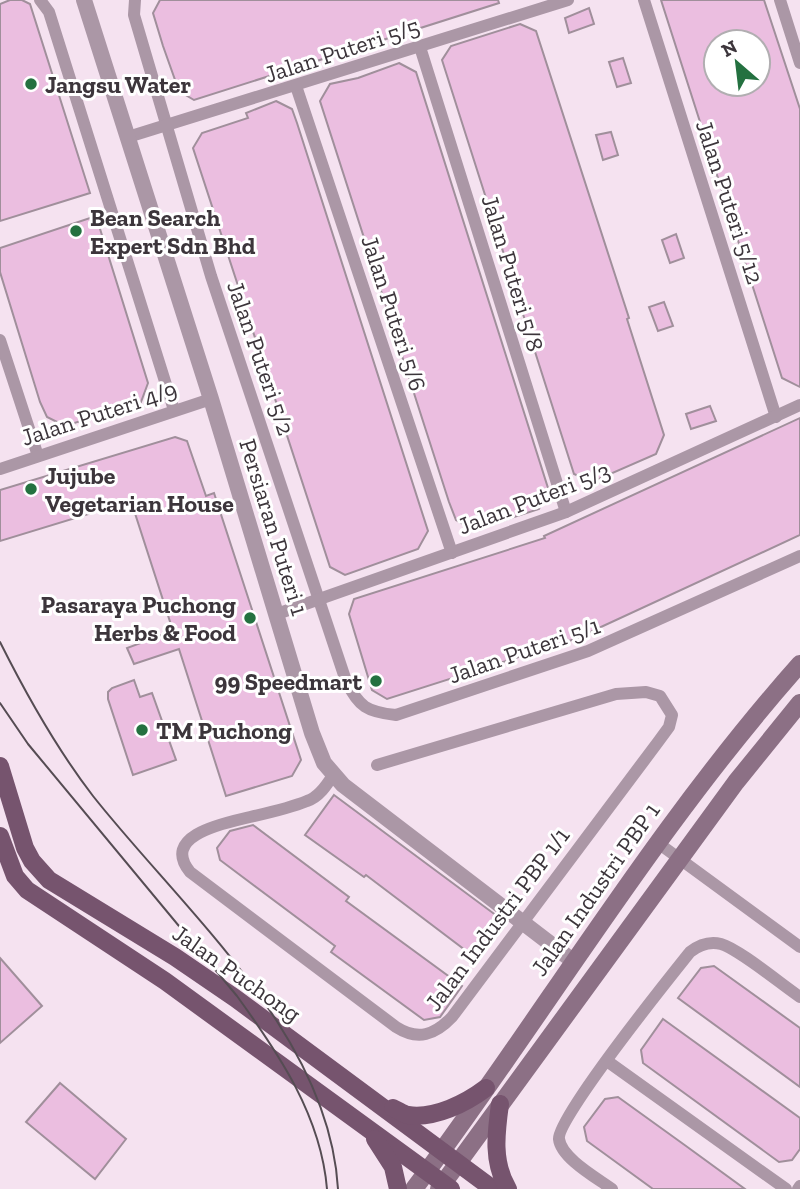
<svg xmlns="http://www.w3.org/2000/svg" width="800" height="1189" viewBox="0 0 800 1189" font-family="'Zilla Slab',serif">
	<style>
		.building { fill: #ebbee0; stroke: #a08f9b; stroke-width: 2; fill-rule: evenodd }
		.lines { fill: none; stroke-linecap: round; stroke-linejoin: round }
		.minor { stroke: #ab97a6; stroke-width: 12 }
		.tertiary { stroke: #ab97a6; stroke-width: 16 }
		.secondary { stroke: #8c7085; stroke-width: 18 }
		.primary { stroke: #76546e; stroke-width: 18 }
		.tram { stroke: #554c53; stroke-width: 2 }
		.poi-dot { fill: #247140; stroke: #fff; stroke-width: 2.5 }
		.labels { text-anchor: middle; dominant-baseline: central; stroke-width: 6; stroke-linejoin: round; paint-order: stroke }
		.street-label { font-size: 24px; fill: #3c353b; stroke: #fff }
		.poi-label { font-size: 24px; font-weight: bold; fill: #3c353b; stroke: #fff; text-anchor: start }
	</style>
	<rect width="100%" height="100%" fill="#f5e2f0"/>
	<g class="building">
		<path d="M10,0h12l8,4 60,189 -90,28v-217z"/>
		<path d="M160,0h338l1,3 -305,97 -15,-9 -16,-45 -10,-33z"/>
		<path d="M661,0h103l36,109v278l-18,-9zM716,42h42v42h-42z"/>
		<path d="M589,8l5,16 -25,9 -4,-15z"/>
		<path d="M520,24l16,7 93,287 -2,1 37,116 -8,19 -64,28 -18,-8 -132,-414 9,-14z"/>
		<path d="M623,58l8,25 -14,4 -8,-25z"/>
		<path d="M399,63l17,9 132,416 -9,21 -65,21 -18,-10 -7,-18 -129,-401 10,-17 28,-6z"/>
		<path d="M276,101l16,8 5,14 131,408 -10,18 -73,26 -15,-8 -137,-419 9,-15 46,-15 -2,-5z"/>
		<path d="M611,132l7,23 -15,5 -7,-25z"/>
		<path d="M96,216l52,167 -7,19 -76,24 -18,-9 -7,-15 -40,-130v-24z"/>
		<path d="M676,234l8,24 -14,5 -8,-23z"/>
		<path d="M664,302l9,24 -15,5 -9,-24z"/>
		<path d="M710,406l6,15 -25,8 -5,-15z"/>
		<path d="M800,418v117l-225,104 -188,60 -15,-9 -23,-76 5,-15 191,-61 -1,-2z"/>
		<path d="M175,437l12,4 19,55 8,-3 87,267 -9,16 -66,20 -47,-147 -45,15 -7,-16 46,-17 -42,-130 -131,40v-51z"/>
		<path d="M134,680l6,17 12,-4 24,67 -43,15 -25,-76v-7l4,-4z"/>
		<path d="M334,795l163,121 2,10 -22,33 -111,-84 -2,2 -59,-42z"/>
		<path d="M253,825l96,72 -3,4 116,85 -22,31 -16,3 -93,-68 4,-6 -115,-86 -3,-12 13,-17z"/>
		<path d="M0,958l42,48 -42,37z"/>
		<path d="M714,966l86,62v59l-122,-89 23,-30z"/>
		<path d="M663,1019l137,99v31l-8,11 -13,2 -136,-99 -2,-13z"/>
		<path d="M60,1083l66,56 -31,40 -69,-57z"/>
		<path d="M618,1097l68,49 59,43h-92l-66,-48 -3,-14 21,-28z"/>
	</g>
	<g class="lines">
		<g class="minor">
			<path d="M40,0l9,12 125,398"/>
			<path d="M135,0l-1,15 77,261 135,405c13,26 21,31 50,34l192,-64 212,-95"/>
			<path d="M644,0l132,417"/>
			<path d="M780,0l20,63"/>
			<path d="M420,47l146,465"/>
			<path d="M296,86l156,467"/>
			<path d="M128,137l440,-137"/>
			<path d="M0,340l38,116"/>
			<path d="M0,469l211,-70"/>
			<path d="M277,614l289,-102 234,-107"/>
			<path d="M333,775c-6,10 -14,22 -26,26 -17,7 -39,12 -57,16 -25,6 -90,18 -60,55l206,155c22,14 39,8 56,-10l206,-275 11,-15 3,-12 -12,-19 -14,-4 -30,2 -239,71"/>
			<path d="M658,843l142,104"/>
			<path d="M607,1061l179,128"/>
			<path d="M612,1189c-15,-11 -51,-31 -53,-50 -3,-20 111,-162 131,-187 9,-7 19,-11 31,-8 18,5 61,41 79,53"/>
			<path d="M798,1189l2,-3"/>
		</g>
		<path class="tertiary" d="M84,0l127,399 101,334 12,30 19,22 230,176"/>
		<g class="secondary">
			<path d="M414,1189c130,-174 241,-362 386,-525"/>
			<path d="M439,1189l297,-407 64,-79"/>
		</g>
		<g class="primary">
			<path d="M0,766l25,82 7,13 17,19 126,77 60,41 258,191"/>
			<path d="M0,836l15,40 12,14 138,91 286,208"/>
			<path d="M500,1104c-4,29 -8,58 8,85"/>
			<path d="M393,1108c5,2 10,6 15,7 27,4 58,-12 78,-27"/>
			<path d="M375,1139l18,28 5,22"/>
		</g>
		<g class="tram">
			<path d="M0,642c27,54 56,106 93,154 91,115 236,238 245,393"/>
			<path d="M0,703l28,41 209,252c42,58 84,120 90,193"/>
		</g>
	</g>
	<g class="poi-dot">
		<circle cx="31" cy="84" r="7"/>
		<circle cx="76" cy="231" r="7"/>
		<circle cx="31" cy="489" r="7"/>
		<circle cx="250" cy="618" r="7"/>
		<circle cx="376" cy="681" r="7"/>
		<circle cx="142" cy="730" r="7"/>
	</g>
	<g class="labels">
		<g class="street-label">
			<text transform="translate(342 50) rotate(-18)">Jalan Puteri 5/5</text>
			<text transform="translate(730 202) rotate(72)">Jalan Puteri 5/12</text>
			<text transform="translate(513 273) rotate(73)">Jalan Puteri 5/8</text>
			<text transform="translate(394 313) rotate(72)">Jalan Puteri 5/6</text>
			<text transform="translate(261 358) rotate(71)">Jalan Puteri 5/2</text>
			<text transform="translate(99 413) rotate(-18)">Jalan Puteri 4/9</text>
			<text transform="translate(534 498) rotate(-21)">Jalan Puteri 5/3</text>
			<text transform="translate(274 527) rotate(73)">Persiaran Puteri 1</text>
			<text transform="translate(524 650) rotate(-19)">Jalan Puteri 5/1</text>
			<text transform="translate(595 889) rotate(-55)">Jalan Industri PBP 1</text>
			<text transform="translate(497 919) rotate(-53)">Jalan Industri PBP 1/1</text>
			<text transform="translate(237 973) rotate(35)">Jalan Puchong</text>
		</g>
		<g class="poi-label">
			<text x="45" y="84">Jangsu Water</text>
			<text x="90" y="217">Bean Search<tspan x="90" dy="28">Expert Sdn Bhd</tspan></text>
			<text x="45" y="475">Jujube<tspan x="45" dy="28">Vegetarian House</tspan></text>
			<text x="236" y="604" text-anchor="end">Pasaraya Puchong<tspan x="236" dy="28">Herbs &amp; Food</tspan></text>
			<text x="362" y="681" text-anchor="end">99 Speedmart</text>
			<text x="156" y="730">TM Puchong</text>
		</g>
	</g>
	<g transform="translate(737 63) rotate(332)"><circle r="33" fill="#ffffff" stroke="#b1aeb1" stroke-width="2"/>
	<path d="M0-5L12 26L0 18L-12 26Z" fill="#247140"/>
	<text y="-10" font-size="19" font-weight="bold" text-anchor="middle" fill="#3c353b">N</text>
	</g>
</svg>
